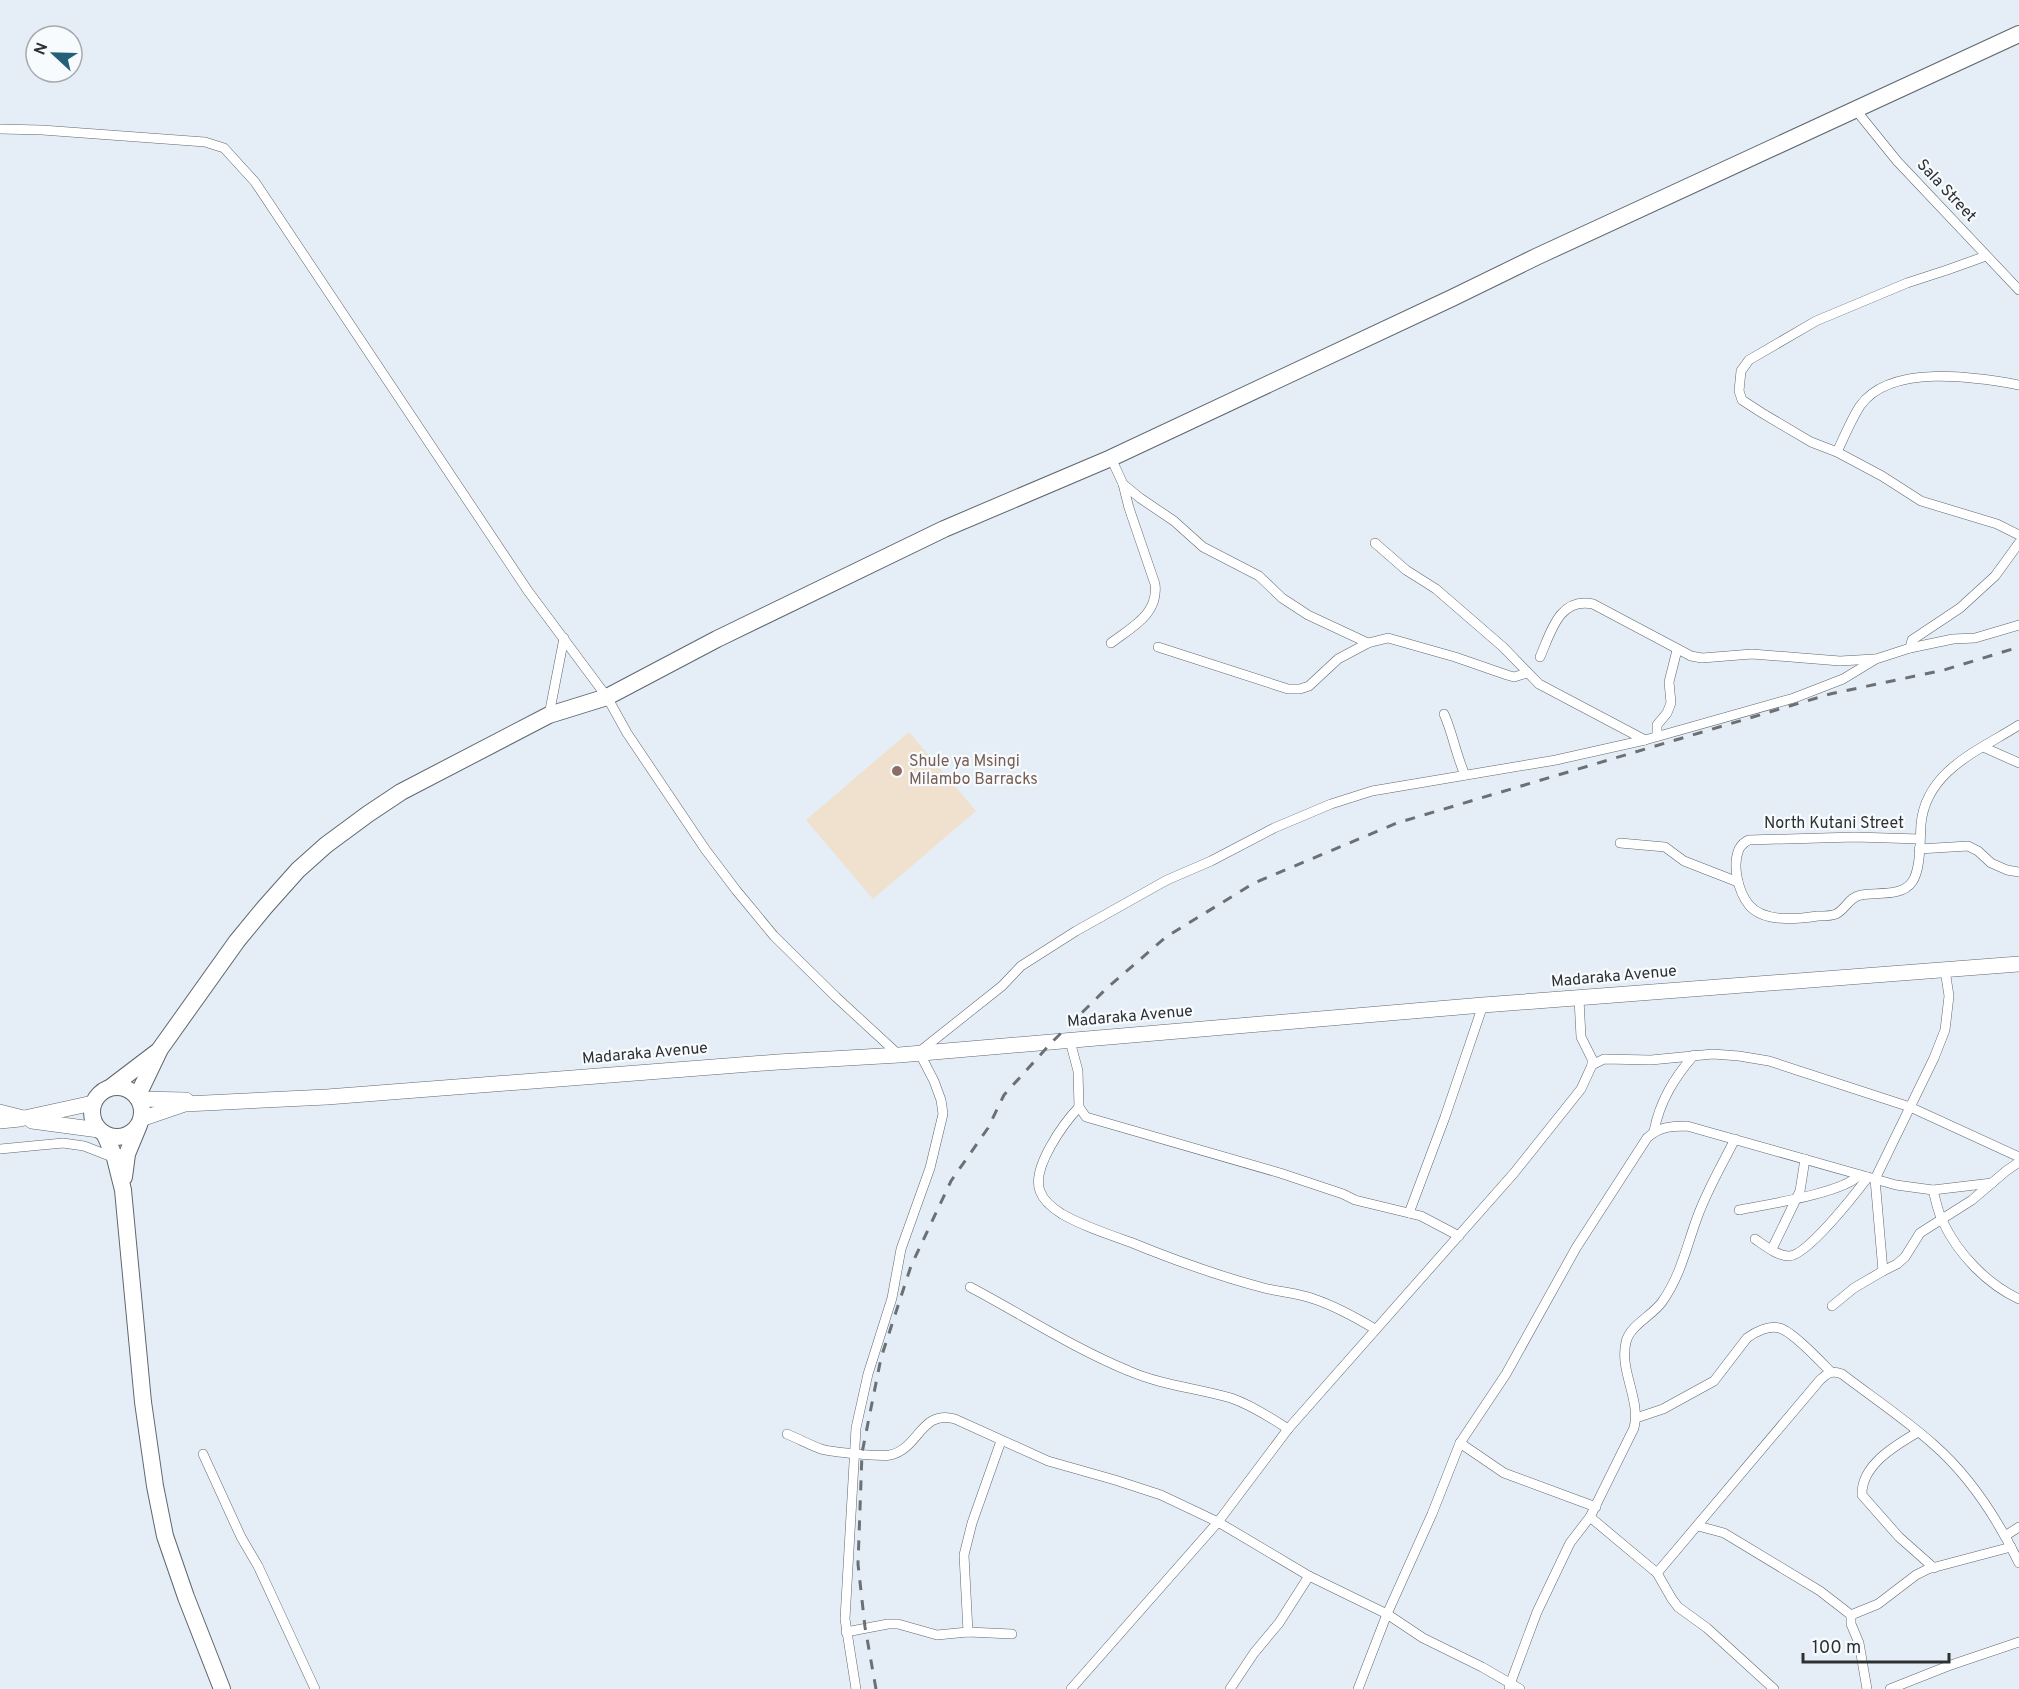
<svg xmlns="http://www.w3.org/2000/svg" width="2019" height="1689" viewBox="0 0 2019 1689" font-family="Overpass,sans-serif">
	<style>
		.education { fill: #efe1ce }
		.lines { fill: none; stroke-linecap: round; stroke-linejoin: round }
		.minor-casing { stroke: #5f676e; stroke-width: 10 }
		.primary-casing { stroke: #5f676e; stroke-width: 16 }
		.trunk-casing { stroke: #5f676e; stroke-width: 18 }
		.minor { stroke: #fff; stroke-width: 9 }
		.primary { stroke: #fff; stroke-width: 15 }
		.trunk { stroke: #fff; stroke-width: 16 }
		.rail { stroke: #6b7074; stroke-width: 3; stroke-dasharray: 10 10; stroke-linecap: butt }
		.education-dot { fill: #8d6e63; stroke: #f7fbfe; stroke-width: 2 }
		.labels { text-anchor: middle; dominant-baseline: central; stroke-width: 4.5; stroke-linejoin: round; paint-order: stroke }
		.street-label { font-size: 16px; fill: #2e3134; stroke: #f7fbfe }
		.education-label { font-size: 16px; fill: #785e54; stroke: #f7fbfe; text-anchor: start }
	</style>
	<rect width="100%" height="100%" fill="#e5eef6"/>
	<path class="education" d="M909,732l67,79 -103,88 -67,-79z"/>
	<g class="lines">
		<g class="minor-casing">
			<g id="minor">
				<path d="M1855,109l42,52 122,129"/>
				<path d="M0,129l42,1 163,12 19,6 31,34 273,409 79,106 20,36 78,116 31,41 38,46 62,61 63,58"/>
				<path d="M1986,256l-39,14 -40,13 -91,38 -67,39 -8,11 -2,20 3,9 20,13 49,29 26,10 45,24 39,25 76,23 22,11"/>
				<path d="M1837,452c7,-15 14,-32 23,-46 30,-43 116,-29 159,-21"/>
				<path d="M1111,458l12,26 17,14 34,23 29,26 56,29 23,22 26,17 60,28"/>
				<path d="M1375,543l31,27 30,19 67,58 36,37 106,56"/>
				<path d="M1111,643c21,-16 48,-29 44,-59l-26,-76 -6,-24"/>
				<path d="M1158,647l130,42h12l9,-3 29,-27 30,-16 20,-5 67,19 52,18 7,2 13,-4"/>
				<path d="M1910,648l2,-8 48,-32 35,-32 24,-33"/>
				<path d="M1540,657c11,-25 19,-60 53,-53l98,52 11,2 50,-4 88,7 34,-2"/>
				<path d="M1444,714c9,20 12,41 21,61"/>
				<path d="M549,715l15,-77"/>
				<path d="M1657,736v-11l10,-12 4,-10 -2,-21 8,-32"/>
				<path d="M1983,747l36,16"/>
				<path d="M1920,839l-65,-2 -106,3c-5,2 -7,4 -10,9 -7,17 -1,42 10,56 15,18 49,14 69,11 6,0 14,0 18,-2 10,-5 13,-17 25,-19 15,-3 41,2 51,-13 9,-12 8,-43 9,-58 5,-54 59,-74 98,-99"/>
				<path d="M1620,843l45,4 19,14 54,21"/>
				<path d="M1919,849l49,-3 10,5 13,12 16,7 12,2"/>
				<path d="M1070,1041l8,30 1,36 7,10 194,56 63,21 12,6 66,16 38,20"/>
				<path d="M1592,1065l12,-6 47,1 62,-6 26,2 30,5 141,46 109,50"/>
				<path d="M1079,1107c-15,16 -48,61 -39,84 3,9 14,18 22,23 21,12 45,20 68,28 44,18 88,34 134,46 16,4 34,5 50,11 21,7 41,18 61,30"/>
				<path d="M0,1109l24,6"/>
				<path d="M1654,1131c6,-30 20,-53 40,-76"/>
				<path d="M0,1149l63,-6 21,3 31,12"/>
				<path d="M1933,1190c3,11 5,23 10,32 15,32 44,62 76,77"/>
				<path d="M1739,1210c25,-5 105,-17 120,-35"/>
				<path d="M1409,1213l36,-96 38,-112"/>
				<path d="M1755,1239c9,6 22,17 34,17 18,0 67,-63 79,-79"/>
				<path d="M1772,1249l28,-58 5,-32"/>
				<path d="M1883,1271l14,-7 8,-7 15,-24 52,-33 34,-29 13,-9"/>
				<path d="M970,1287c53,28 103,61 159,84 32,14 68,17 102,27 20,7 39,19 57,31"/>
				<path d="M1832,1306l22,-18 29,-17 -8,-92 59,-121 11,-28 4,-34 -4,-26"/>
				<path d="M1636,1418l27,-9 51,-28 33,-43c8,-6 22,-13 32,-10 12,2 42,34 52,44"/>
				<path d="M1918,1432c-22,13 -57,33 -56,63l37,42 35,31"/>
				<path d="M787,1434c12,5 23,11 34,15 10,3 60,8 69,6 29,-6 31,-46 65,-36l93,42 67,19 46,15 57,27 91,54 78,38 36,24 59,29 38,22"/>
				<path d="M1460,1443l44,30 92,34"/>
				<path d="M203,1454l38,83 17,29 57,123"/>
				<path d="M1590,1517l67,56 15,26 6,8 29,21 67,61"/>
				<path d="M1698,1526l26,7 96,58 31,24"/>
				<path d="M2005,1536l14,-9"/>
				<path d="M1657,1573l163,-193c8,-7 11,-10 22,-6 30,23 63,45 91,70 37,32 65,76 86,119"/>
				<path d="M846,1632l42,-8h10l39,11 31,-3 44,2"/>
				<path d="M968,1632l-4,-77 8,-32 29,-82"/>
				<path d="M1509,1687l28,-75 33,-69 20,-26 44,-89c7,-29 -15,-57 -8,-86 4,-17 26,-26 36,-40 19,-27 24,-54 35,-84 10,-28 25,-53 38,-79"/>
				<path d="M856,1689l-11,-70 11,-191 12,-54 24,-76 9,-49 29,-81 13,-54 -2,-14 -7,-19 -15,-29 83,-66 19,-20 55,-35 91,-51 44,-19 63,-33 57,-24 41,-13 184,-31 89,-20 149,-42 49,-19 33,-20 34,-11 43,-9 22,-1 44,-13"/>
				<path d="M1071,1689l147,-167 70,-93 226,-256 67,-84 11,-24v-6l-11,-22 -2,-38"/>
				<path d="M1230,1689l24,-36 25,-30 30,-47"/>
				<path d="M1358,1689l29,-75 45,-100 28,-71 46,-69 70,-126 71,-110c12,-11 23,-12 40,-12l209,59 37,5 59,-7"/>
				<path d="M1867,1689l-8,-46 -8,-19v-9l27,-11 38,-29 12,-6 83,-22"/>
				<path d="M1890,1689l58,-23 71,-24"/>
			</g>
		</g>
		<g class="primary-casing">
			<g id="primary">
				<path d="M138,1099l48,1"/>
				<path d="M141,1119l44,-15 142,-7 451,-35 121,-7 584,-50 536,-41"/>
				<path d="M0,1121l20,-2 73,-16"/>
				<path d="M32,1121l67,9"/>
			</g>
		</g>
		<g class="trunk-casing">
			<g id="trunk">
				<circle cx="117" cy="1112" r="25"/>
				<path d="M111,1087l46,-35"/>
				<path d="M137,1097l23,-48 77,-108 28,-34 33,-37 28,-25 42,-31 33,-22 148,-77 58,-18 110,-58 227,-110 167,-71 341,-160 86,-42 481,-222"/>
				<path d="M105,1135l10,23 8,32 20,212 12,84 10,50 21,61 36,92"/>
				<path d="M124,1177l3,-23 12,-29"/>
			</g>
		</g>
		<use href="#minor" class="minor"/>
		<use href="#primary" class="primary"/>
		<use href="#trunk" class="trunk"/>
		<path class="rail" d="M876,1689l-11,-62 -7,-63 4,-111 19,-95 30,-92 40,-85 37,-53 16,-33 48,-53 55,-54 59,-51 88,-54 143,-60 433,-129 114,-24 75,-23"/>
	</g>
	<circle class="education-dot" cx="897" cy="771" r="6"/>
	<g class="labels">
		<g class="street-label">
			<text transform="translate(1946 191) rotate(47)">Sala Street</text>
			<text x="1834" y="824">North Kutani Street</text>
			<text transform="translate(1614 977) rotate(-5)">Madaraka Avenue</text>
			<text transform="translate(1130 1017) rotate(-5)">Madaraka Avenue</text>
			<text transform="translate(645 1054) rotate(-5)">Madaraka Avenue</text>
		</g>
		<g class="education-label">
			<text x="909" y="762">Shule ya Msingi<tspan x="909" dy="18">Milambo Barracks</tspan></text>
		</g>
	</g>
	<g transform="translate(54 54) rotate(292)"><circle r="28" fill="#f7fbfe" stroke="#a7aaad" stroke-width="1.5"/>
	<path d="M0-4.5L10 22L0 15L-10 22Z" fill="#246078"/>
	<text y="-9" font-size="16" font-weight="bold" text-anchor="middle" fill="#2e3134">N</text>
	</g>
	<path d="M1803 1653v9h146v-9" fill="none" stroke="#2e3134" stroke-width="3"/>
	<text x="1812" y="1653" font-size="18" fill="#2e3134" stroke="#f7fbfe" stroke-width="4.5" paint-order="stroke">100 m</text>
</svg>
